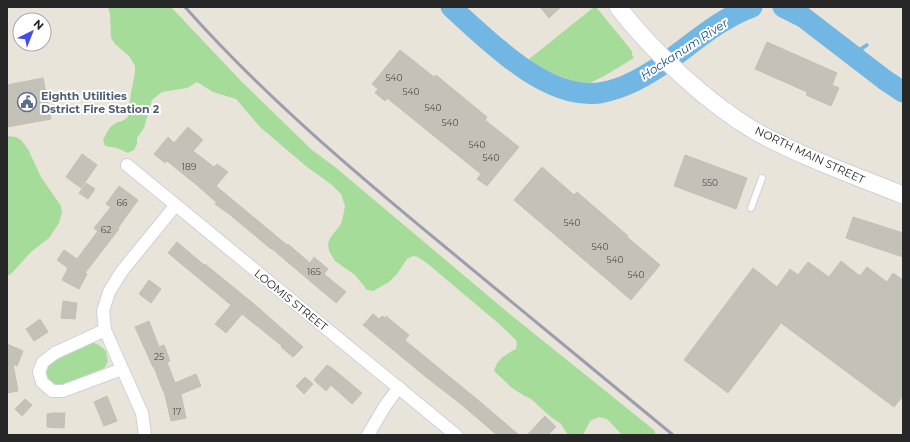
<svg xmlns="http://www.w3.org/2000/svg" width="910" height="442" viewBox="0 0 910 442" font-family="Montserrat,sans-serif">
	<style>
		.green { fill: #a6dc99 }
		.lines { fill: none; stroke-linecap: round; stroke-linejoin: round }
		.stream { stroke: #72b6e4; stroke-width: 3.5 }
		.river { stroke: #72b6e4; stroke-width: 21 }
		.building { fill: #c4c1b9; stroke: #c3c0b3 }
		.lane-casing { stroke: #cfcfdf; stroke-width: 8 }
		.street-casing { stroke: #cfcfdf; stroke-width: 14 }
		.secondary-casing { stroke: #cfcfdf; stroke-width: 19 }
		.lane { stroke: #fff; stroke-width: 6 }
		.street { stroke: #fff; stroke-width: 12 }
		.secondary { stroke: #fff; stroke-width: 17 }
		.rail { stroke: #9d9db0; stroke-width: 3 }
		.labels { text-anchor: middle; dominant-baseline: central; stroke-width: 4; stroke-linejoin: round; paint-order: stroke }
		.number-label { font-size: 9px; fill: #4e4e4c }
		.service-label { font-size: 11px; font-weight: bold; fill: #4e5e75; stroke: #fff; text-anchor: start }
		.street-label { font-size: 11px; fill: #272727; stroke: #fff }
		.water-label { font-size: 12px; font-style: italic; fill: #17538b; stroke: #fff }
	</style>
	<rect width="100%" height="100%" fill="#e9e4d9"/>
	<g class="green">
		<path d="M108,7h63l71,75 70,68 23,17 176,148 143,115 2,5h-34l-15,-16 -8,-2 -9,4 -7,14h-15l-7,-11 -10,-7 -20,-18 -8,-4 -11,-7 -18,-17c3,-12 12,-17 22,-22l1,-6 -1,-3 -18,-17 -70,-59 -10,-7 -5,-1 -6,3 -10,15 -8,8 -16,9 -6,-1 -12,-15 -20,-14 -6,-10 -1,-7 2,-6 11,-14 3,-12 1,-6 -4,-12 -9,-9 -25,-18 -47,-40 -24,-28 -23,-7 -16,-10 -10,6 -25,4 -10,8 -8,28 -7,10v6l-3,6 -6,3 -11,-5 -12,-2 -2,-6c3,-5 5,-12 10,-15 5,-4 10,-3 15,-8l3,-24 4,-21v-6l-6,-10 -14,-12 -4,-6 -1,-24z"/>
		<path d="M594,7h2l36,44v4l2,3 -30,18 -20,10 -35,-14 -21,-12z"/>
		<path d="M7,136l9,1 5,3 7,9 13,28 20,29 1,6 -3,11 -10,15 -18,14 -20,22 -4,2z"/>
		<path d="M94,343l5,2 7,6 2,10 -3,6 -4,4 -36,14c-17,2 -25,-15 -11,-25 6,-5 32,-16 40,-17z"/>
	</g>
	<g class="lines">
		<path class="stream" d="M852,55l15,-10"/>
		<g class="river">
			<path d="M451,7c37,33 94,93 148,86 26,-4 48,-18 69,-32 26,-19 53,-43 84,-54"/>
			<path d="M783,7l20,10 82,63 18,12"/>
		</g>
	</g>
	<g class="building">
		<path d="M540,7h21l-12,11z"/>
		<path d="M767,42l70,31 -5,12 7,3 -8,18 -25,-11 1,-3 -52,-23z"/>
		<path d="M400,50l34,27 2,-2 51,42 -2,3 34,27 -32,39 -10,-7 4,-5 -94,-76 -2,3 -10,-8 3,-4 -6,-5z"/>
		<path d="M43,78l8,41 -44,8v-42z"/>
		<path d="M188,127l15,13 -10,11 21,16 3,-3 11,8 -12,14 71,59 1,-1 22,19 4,-6 14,12 -4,5 22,18 -10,11 -65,-55v1l-42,-35 -14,-10 2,-1 -19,-17 -31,-25 -2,2 -11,-9 14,-17 6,6z"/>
		<path d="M82,154l15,11 -16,23 -15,-11z"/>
		<path d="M685,155l62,23 -11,31 -62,-23z"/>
		<path d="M542,167l32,28 3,-3 51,44 -1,1 33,28 -29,35 -117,-100z"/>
		<path d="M86,183l9,6 -7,10 -9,-6z"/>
		<path d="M119,186l19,14 -20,28 1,1 -34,44 2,1 -8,15 -17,-9 6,-12 -11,-8 7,-10 13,9 21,-28 -4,-3 17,-21 -5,-3z"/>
		<path d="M853,217l50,16v24l-57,-19z"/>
		<path d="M177,242l27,23 1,-1 49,40 49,43 -10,10 -12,-10 1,-1 -40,-32 -16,19 -11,-9 16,-19 -63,-52z"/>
		<path d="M841,261l19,15 7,-9 20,15 6,-9 10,7v116l-9,11 -113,-84 -53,70 -44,-33 69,-92 24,19 13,-18 8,6 10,-13 21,15z"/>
		<path d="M149,280l12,9 -10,14 -12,-9z"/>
		<path d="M63,301l14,2 -2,16 -14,-1z"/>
		<path d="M373,314l6,5 3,-3 3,2 1,-2 23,19 -4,5 2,2 71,58 41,35h-22l-35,-30 -36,-28 -63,-52z"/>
		<path d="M40,319l8,13 -14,9 -8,-12z"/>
		<path d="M149,321l10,26 5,-2 6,16 -3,1 8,21 21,-9 5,12 -20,8 5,24 -15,3 -7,-30h-1l-9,-24h-1l-18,-40z"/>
		<path d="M7,344l16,7 -6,15 -4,-2 5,27 -11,2z"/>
		<path d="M327,365l5,3 30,25 -10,11 -21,-19 -5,6 -12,-11z"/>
		<path d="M305,377l8,7 -9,10 -8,-8z"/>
		<path d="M107,396l10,25 -13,5 -10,-24z"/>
		<path d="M25,399l7,6 -10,11 -7,-7z"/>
		<path d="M54,413h11l-1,15 -17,-1v-13z"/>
		<path d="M545,416l11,11 -8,8h-21z"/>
	</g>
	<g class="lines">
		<g class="lane-casing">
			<path id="lane" d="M751,208l11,-30"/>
		</g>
		<g class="street-casing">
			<g id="street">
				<path d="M127,165l329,270"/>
				<path d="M105,330l-50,23 -12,9 -4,10 3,10 10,9h11l59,-22"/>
				<path d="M145,435l-3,-22 -37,-83 -2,-19 6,-19 13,-21 53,-65"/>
				<path d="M368,435l17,-29 14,-19"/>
			</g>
		</g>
		<g class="secondary-casing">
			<path id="secondary" d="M618,7c35,45 88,95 137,124 47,26 98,44 148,64"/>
		</g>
		<use href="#lane" class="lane"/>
		<use href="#street" class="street"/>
		<use href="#secondary" class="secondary"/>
		<path class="rail" d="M185,7c78,88 168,164 259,239 76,63 153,126 229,189"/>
	</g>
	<defs>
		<g id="civic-ring" transform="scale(1)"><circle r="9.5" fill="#fff" stroke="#5c6f8a" stroke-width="1.5"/><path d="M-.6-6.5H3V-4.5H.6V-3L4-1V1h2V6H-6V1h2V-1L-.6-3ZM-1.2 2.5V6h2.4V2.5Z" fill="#5c6f8a"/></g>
	</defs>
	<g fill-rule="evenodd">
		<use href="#civic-ring" x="27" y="102"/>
	</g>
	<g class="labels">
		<g class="number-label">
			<text x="394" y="77">540</text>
			<text x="411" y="91">540</text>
			<text x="433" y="107">540</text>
			<text x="450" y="122">540</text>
			<text x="477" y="144">540</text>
			<text x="491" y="157">540</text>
			<text x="189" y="166">189</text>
			<text x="710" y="182">550</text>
			<text x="122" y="202">66</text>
			<text x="572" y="222">540</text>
			<text x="106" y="229">62</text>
			<text x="600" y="246">540</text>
			<text x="615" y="259">540</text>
			<text x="314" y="271">165</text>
			<text x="636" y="274">540</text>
			<text x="159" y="356">25</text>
			<text x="177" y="411">17</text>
		</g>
		<g class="service-label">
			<text x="41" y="96">Eighth Utilities<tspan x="41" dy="13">Dstrict Fire Station 2</tspan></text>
		</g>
		<g class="street-label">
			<text transform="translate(810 155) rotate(25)">NORTH MAIN STREET</text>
			<text transform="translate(291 300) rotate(39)">LOOMIS STREET</text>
		</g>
		<g class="water-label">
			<text transform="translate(684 49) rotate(-33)">Hockanum River</text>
		</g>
	</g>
	<rect width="910" height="442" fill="none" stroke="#272727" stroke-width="16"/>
	<g transform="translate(32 32) rotate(43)"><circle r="19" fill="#ffffff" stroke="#a9a9a9"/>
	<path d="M0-3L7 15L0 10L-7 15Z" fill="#434beb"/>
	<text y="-6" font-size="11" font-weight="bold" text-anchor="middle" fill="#272727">N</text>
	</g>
</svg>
